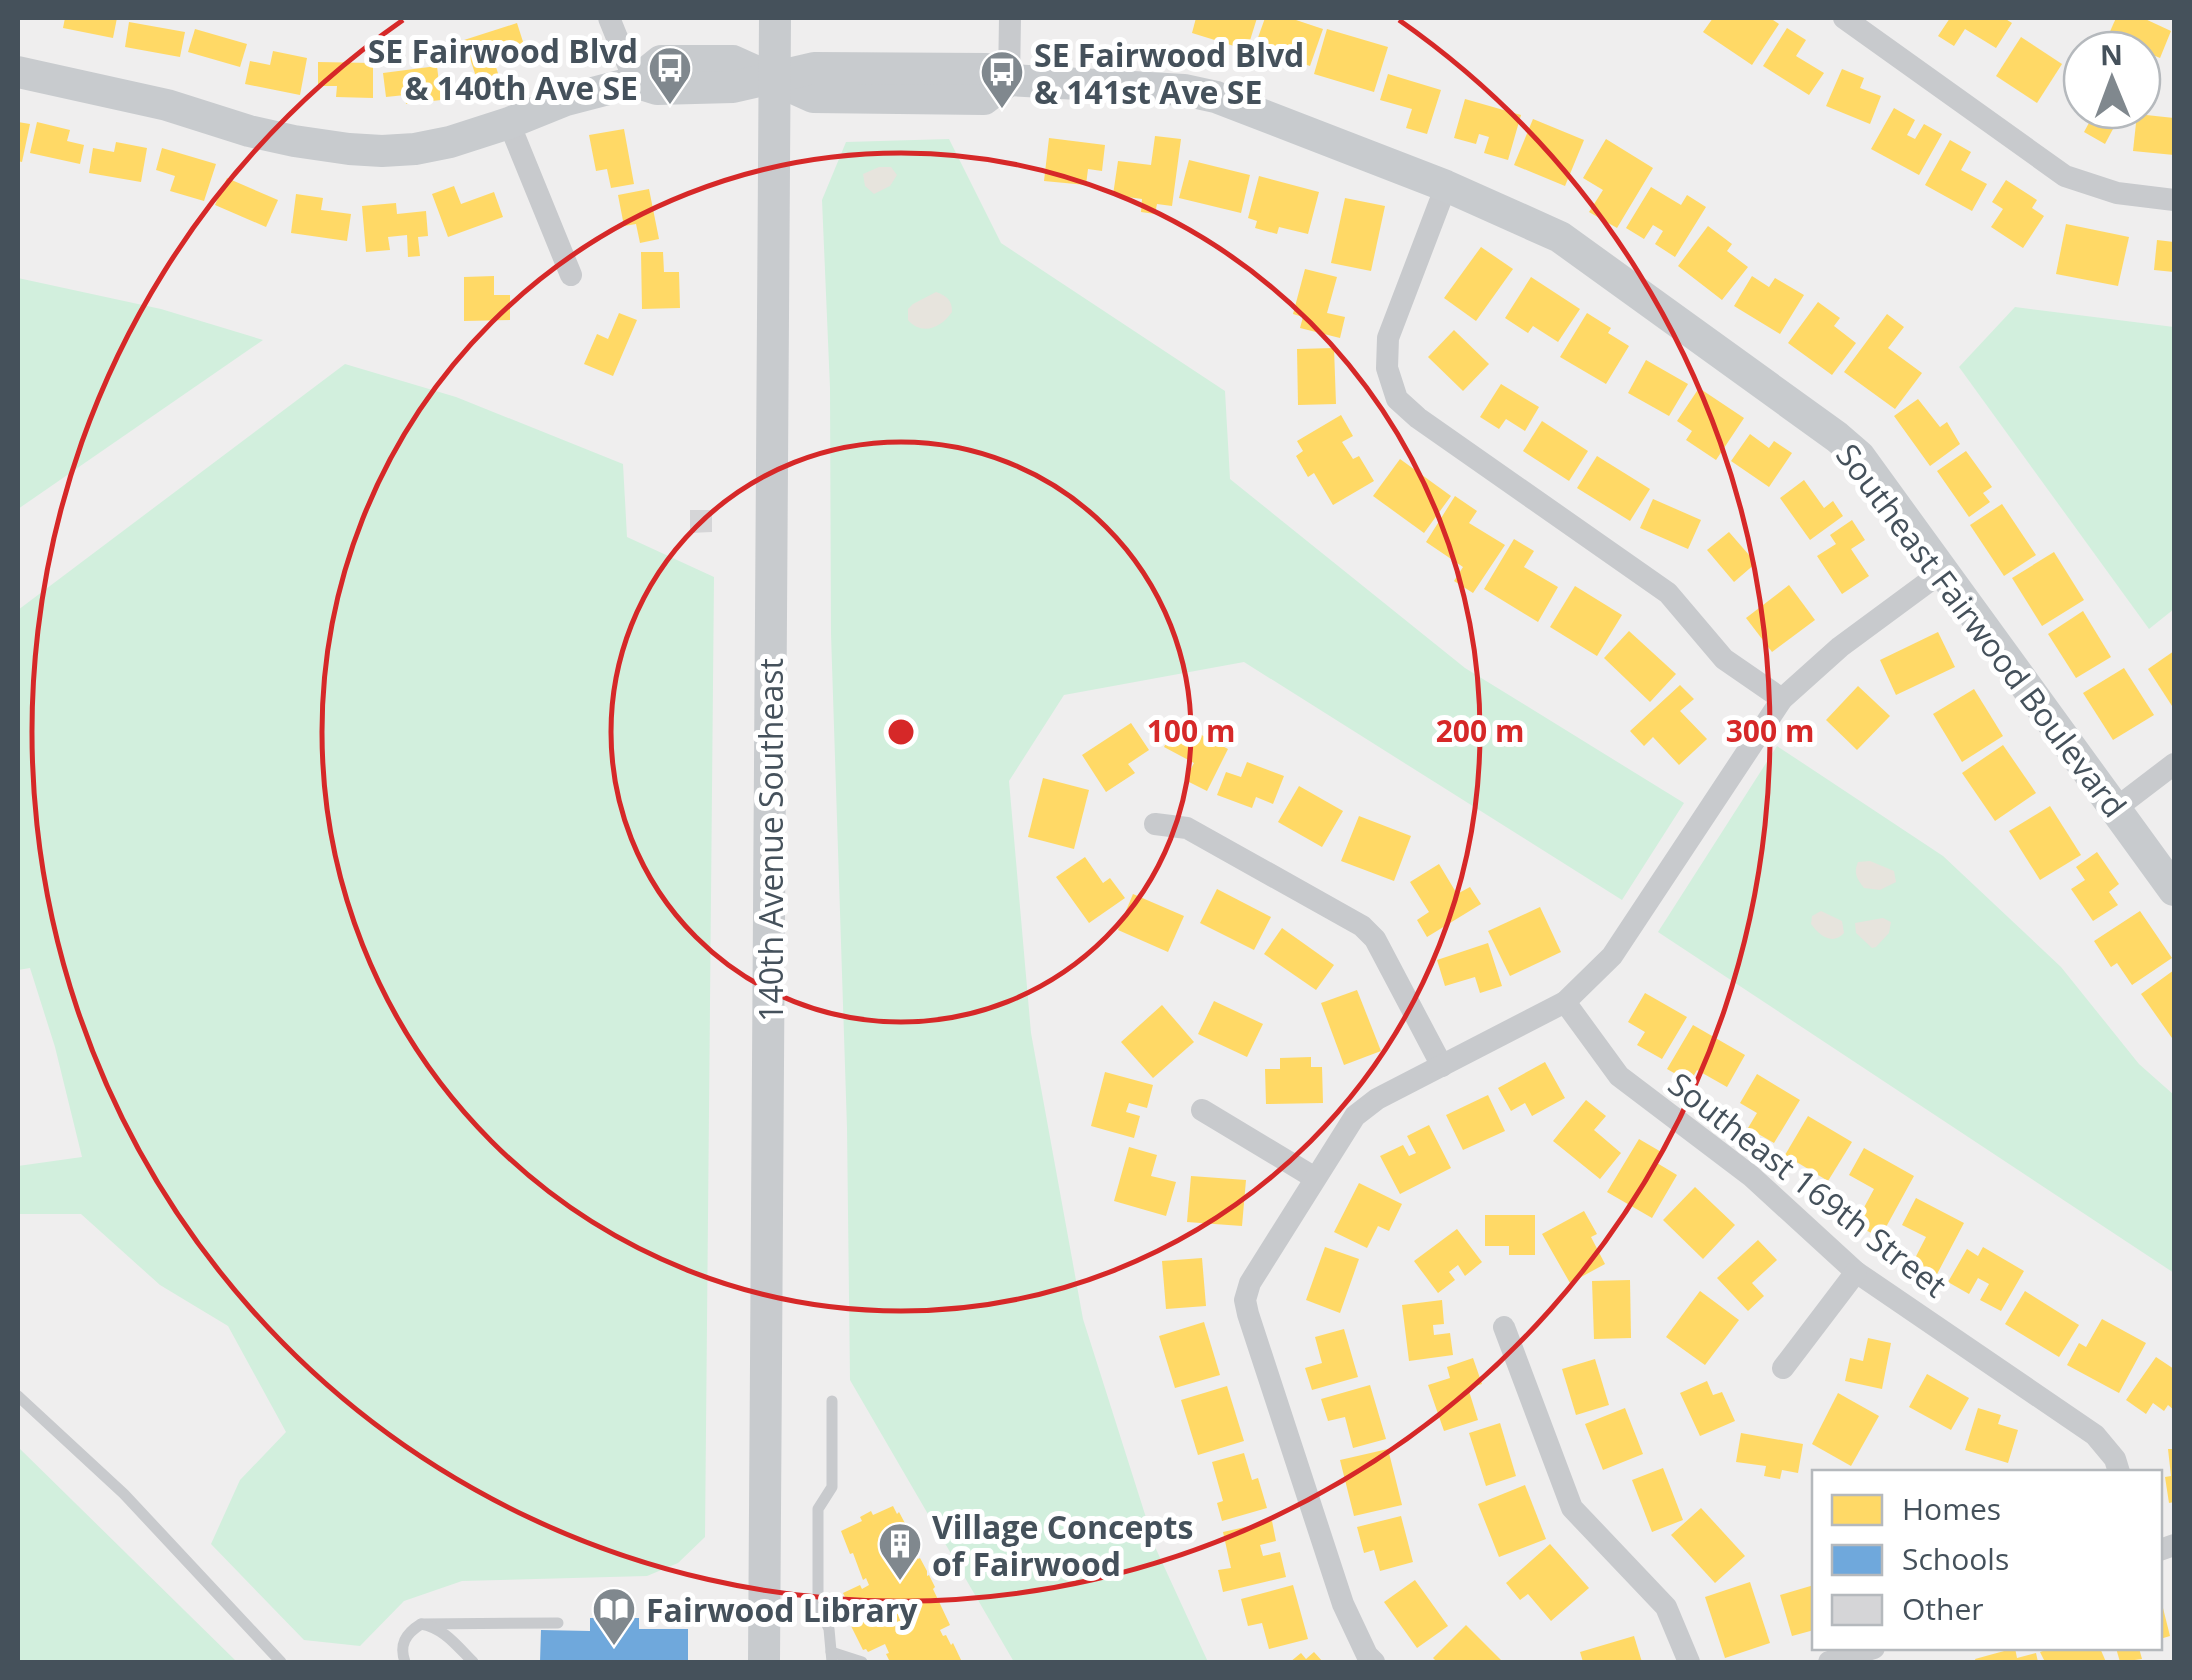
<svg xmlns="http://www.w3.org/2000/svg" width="2192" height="1680" viewBox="0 0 2192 1680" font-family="'Open Sans',sans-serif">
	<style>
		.green { fill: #d2efdd }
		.sand { fill: #e7e4dd }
		.homes { fill: #ffd966 }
		.schools { fill: #6fa8dc }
		.building { fill: #d5d5d7 }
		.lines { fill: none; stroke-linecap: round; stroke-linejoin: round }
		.lane { stroke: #c8cacd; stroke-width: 11 }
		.street { stroke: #c8cacd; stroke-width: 22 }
		.secondary { stroke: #c8cbce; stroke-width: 32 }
		.ring { fill: none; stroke: #d62828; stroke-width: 5 }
		.labels { text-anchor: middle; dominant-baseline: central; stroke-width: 10; stroke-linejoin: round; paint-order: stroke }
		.poi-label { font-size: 32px; font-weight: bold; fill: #45515b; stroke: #fff; text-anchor: start }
		.street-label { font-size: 32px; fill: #45515b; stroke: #fff }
		.centre { fill: #d62828; stroke: #fff; stroke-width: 5 }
		.ring-label { font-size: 30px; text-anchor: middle; font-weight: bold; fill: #d62828; stroke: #fff; stroke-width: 10; stroke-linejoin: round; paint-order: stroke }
	</style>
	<rect width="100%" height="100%" fill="#efeeee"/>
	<g class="green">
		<path d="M949,139l52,104 224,148 5,88 235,189 219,135 -62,97 -378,-238 -180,33 -55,86 22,252 52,286 73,230 52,113h-194l-164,-282 -3,-252 -16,-494 -1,-246 -8,-188 24,-58z"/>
		<path d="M18,278l143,31 102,31 -245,169z"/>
		<path d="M2015,307l159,20v282l-25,20 -190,-262z"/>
		<path d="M345,364l111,33 167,67 4,73 87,40 -9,960 -27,26 -31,13 -185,5 -58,20 -44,45 -56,-6 -93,-96 29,-64 46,-48 -58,-106 -68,-41 -79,-71h-63v-48l64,-9 -27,-110 -25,-79 -12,2v-360z"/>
		<path d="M1777,746l166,110 118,111 78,97 35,31v178l-516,-341z"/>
		<path d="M18,1447l219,215h-219z"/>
	</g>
	<g class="sand">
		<path d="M879,167h12l6,8 -7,11 -16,8 -9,-8 -2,-12z"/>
		<path d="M936,292c11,4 16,8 16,20 -11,16 -30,24 -44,8v-11l5,-5z"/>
		<path d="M1870,861l24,10 2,11 -16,8 -16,-2c-7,-9 -11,-15 -6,-26z"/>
		<path d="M1821,911l21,10 2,12c-12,13 -25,2 -33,-9l1,-8z"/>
		<path d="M1883,918l8,4 -2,11 -13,14 -4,1 -16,-15 -1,-10z"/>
	</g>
	<g class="homes">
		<path d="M65,18h52l-4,20 -50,-10z"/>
		<path d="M1196,18h61l-10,32 -55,-17z"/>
		<path d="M1265,18h25l33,11 -13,37 -32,-11 -5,13 -23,-8z"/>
		<path d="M1713,18h57l9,6 -27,41 -49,-33z"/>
		<path d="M1950,18h54l8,5 -16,25 -31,-19 -11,17 -16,-10z"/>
		<path d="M2116,18h27l28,13 -11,27 -52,-22z"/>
		<path d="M129,22l56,10 -5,25 -55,-10z"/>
		<path d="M517,23l8,25 -32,9 7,23 -21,6 -15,-46z"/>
		<path d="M1787,28l19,12 -10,16 28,17 -15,22 -46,-29z"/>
		<path d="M195,29l52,15 -7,23 -52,-15z"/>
		<path d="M1327,29l61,18 -14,45 -60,-18z"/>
		<path d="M2021,37l41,27 -25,39 -41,-27z"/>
		<path d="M273,51l34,7 -7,37 -55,-11 5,-23 20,4z"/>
		<path d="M318,62l55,1v35l-37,-1 1,-11h-19z"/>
		<path d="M437,66l4,34 -35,4 -1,-9 -19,2 -3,-24z"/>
		<path d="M1842,69l22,9 -4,10 21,8 -11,28 -44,-18z"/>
		<path d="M1388,74l53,16 -14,44 -21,-6 6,-19 -32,-9z"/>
		<path d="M2078,74l4,3v28l-16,-9z"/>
		<path d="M1465,99l56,16 -13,45 -24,-7 5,-16 -10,-3 -3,10 -22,-6z"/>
		<path d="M1894,108l21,12 -8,15 8,4 9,-15 18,10 -23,41 -48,-26z"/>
		<path d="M2096,110h27l-18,34 -21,-12z"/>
		<path d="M2137,114l37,4v37l-41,-4z"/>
		<path d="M1533,119l51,21 -19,46 -51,-21z"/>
		<path d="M18,122l12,2 -8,38 -4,-1z"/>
		<path d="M37,122l33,8 -3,11 17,4 -4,19 -50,-11z"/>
		<path d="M624,129l10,55 -23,4 -4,-19 -11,2 -7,-36z"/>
		<path d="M1155,136l26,3 -9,67 -15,-2 -2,10 -14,-2 1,-13 -29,-4 5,-34 33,4z"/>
		<path d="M1049,138l56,7 -3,26 -14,-2 -2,16 -42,-4z"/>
		<path d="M1606,139l47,29 -36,60 -28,-16 14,-22 -20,-12z"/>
		<path d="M1950,140l21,12 -10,18 26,14 -15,27 -47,-26z"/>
		<path d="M116,142l31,6 -6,34 -52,-9 4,-25 21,4z"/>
		<path d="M162,148l54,16 -12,37 -34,-10 5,-15 -19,-6z"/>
		<path d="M1189,160l61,15 -9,38 -62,-15z"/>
		<path d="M1259,176l60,16 -11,42 -29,-7 -2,7 -22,-6 2,-7 -9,-3z"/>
		<path d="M227,178l51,22 -12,27 -51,-22z"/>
		<path d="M2006,180l31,20 -5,8 12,8 -21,32 -32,-21 12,-18 -11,-7z"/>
		<path d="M454,186l7,18 33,-12 9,25 -55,20 -16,-43z"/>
		<path d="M1651,187l30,18 6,-10 19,12 -31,50 -20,-13 8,-13 -10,-6 -9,14 -18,-11z"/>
		<path d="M649,189l10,50 -19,4 -4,-19 -12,2 -6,-31z"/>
		<path d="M296,194l27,4 -2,12 30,4 -4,27 -56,-8z"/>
		<path d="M1345,198l40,8 -14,65 -40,-8z"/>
		<path d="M396,203l1,11 29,-3 2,25 -10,1 2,19 -12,1 -1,-22 -19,2 2,13 -24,2 -4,-46z"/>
		<path d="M2066,224l63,13 -11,49 -62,-12z"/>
		<path d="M1708,226l24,18 -5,7 21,16 -26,33 -44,-34z"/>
		<path d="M2157,240l17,2v30l-20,-2z"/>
		<path d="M1481,247l32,22 -37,52 -32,-23z"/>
		<path d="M641,252h22l1,20h15l1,36 -38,1z"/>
		<path d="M1305,269l32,8 -10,36 18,4 -5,21 -40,-10 3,-11 -10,-3z"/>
		<path d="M494,276v19h16v25l-46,1v-44z"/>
		<path d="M1752,276l17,11 6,-9 29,17 -24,39 -46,-28z"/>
		<path d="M1531,277l49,32 -22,33 -25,-16 -5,7 -23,-15z"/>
		<path d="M1818,302l22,16 -6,8 22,17 -24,32 -44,-32z"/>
		<path d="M619,313l18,7 -24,56 -29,-12 13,-30 11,5z"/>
		<path d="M1587,313l24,15 -3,5 21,13 -23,38 -46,-27z"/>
		<path d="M1887,314l17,13 -16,21 34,25 -27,36 -51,-37z"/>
		<path d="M1454,330l35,34 -26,27 -35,-34z"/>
		<path d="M1334,348l2,56 -38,1 -1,-56z"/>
		<path d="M1646,360l42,24 -19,32 -41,-23z"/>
		<path d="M1501,384l38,23 -14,24 -19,-12 -7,10 -19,-12z"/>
		<path d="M1699,388l45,30 -28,42 -30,-20 6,-9 -15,-10z"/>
		<path d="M1918,399l22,28 7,-5 13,22 -30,22 -36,-50z"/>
		<path d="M1341,415l12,21 -11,6 11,17 6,-3 15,25 -41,24 -19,-32 -6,4 -12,-21 7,-5 -6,-10z"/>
		<path d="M1542,421l46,30 -19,30 -46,-30z"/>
		<path d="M1750,434l19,14 5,-7 18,12 -23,34 -38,-26z"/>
		<path d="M1966,451l26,36 -9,6 7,9 -21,15 -32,-46z"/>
		<path d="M1597,456l53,33 -20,32 -53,-33z"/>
		<path d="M1400,459l51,37 -27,37 -51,-37z"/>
		<path d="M1804,480l20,28 9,-7 10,15 -33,24 -30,-42z"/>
		<path d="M1455,496l22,15 -8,12 36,22 -32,48 -19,-12 9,-14 -37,-25z"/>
		<path d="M1653,499l48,21 -13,29 -48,-21z"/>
		<path d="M2002,504l34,51 -32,21 -34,-51z"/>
		<path d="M1852,520l13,20 -14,9 18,27 -27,18 -25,-38 19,-12 -6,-9z"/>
		<path d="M1729,532l27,31 -22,19 -27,-32z"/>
		<path d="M1514,539l20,12 -10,16 34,20 -20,35 -54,-33z"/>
		<path d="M2054,552l30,48 -42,26 -30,-48z"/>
		<path d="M1789,585l26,35 -43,32 -26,-34z"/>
		<path d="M1575,586l47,29 -25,41 -47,-29z"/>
		<path d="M2083,611l28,46 -35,21 -28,-44z"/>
		<path d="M1629,631l47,43 -26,28 -46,-44z"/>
		<path d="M1938,632l17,35 -59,28 -16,-35z"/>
		<path d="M2174,651v58l-26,-40z"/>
		<path d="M2124,668l30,47 -41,25 -30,-47z"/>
		<path d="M1680,685l14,14 -14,12 27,28 -28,26 -26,-28 -9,9 -14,-15z"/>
		<path d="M1858,686l32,30 -33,34 -31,-30z"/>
		<path d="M1974,689l29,47 -41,26 -29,-48z"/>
		<path d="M1177,722l51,27 -21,42 -22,-11 9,-17 -30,-16z"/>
		<path d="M1131,723l18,27 -21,14 7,9 -29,19 -24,-37z"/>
		<path d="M2003,745l33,48 -41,28 -33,-48z"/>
		<path d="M1247,762l37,14 -11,28 -17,-7 -4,11 -35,-13 9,-23 15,5z"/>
		<path d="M1043,778l46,12 -15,59 -46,-12z"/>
		<path d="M1299,786l44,25 -21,36 -44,-25z"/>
		<path d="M2050,806l31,49 -41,25 -31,-49z"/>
		<path d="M1359,816l52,20 -17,45 -53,-20z"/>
		<path d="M2097,852l22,32 -10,8 9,13 -25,16 -22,-32 14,-9 -9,-13z"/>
		<path d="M1085,857l18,26 7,-5 15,20 -36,25 -33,-46z"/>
		<path d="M1439,864l18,30 13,-7 11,17 -54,33 -10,-17 12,-8 -19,-30z"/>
		<path d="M1217,889l54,28 -17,33 -54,-27z"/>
		<path d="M1133,894l51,22 -16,36 -50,-22z"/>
		<path d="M1540,907l21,45 -51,24 -22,-45z"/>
		<path d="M2140,911l32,47 -40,27 -15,-22 -6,4 -17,-26z"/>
		<path d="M1282,928l52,37 -18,25 -52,-36z"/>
		<path d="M1488,943l14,43 -22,7 -5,-16 -30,9 -8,-26z"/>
		<path d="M2174,970v66l-2,2 -31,-44z"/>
		<path d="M1357,990l24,61 -37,14 -23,-62z"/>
		<path d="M1645,993l42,24 -25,42 -25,-14 8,-13 -17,-10z"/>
		<path d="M1214,1001l49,23 -16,33 -49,-23z"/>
		<path d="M1162,1005l32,37 -41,36 -32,-36z"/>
		<path d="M1693,1025l52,30 -18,32 -30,-17 -7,12 -23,-13z"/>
		<path d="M1311,1057v10h11l1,36 -57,1 -1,-35h15v-11z"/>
		<path d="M1545,1062l20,36 -33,18 -7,-13 -14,8 -13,-23z"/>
		<path d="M1105,1072l48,13 -6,23 -18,-5 -3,9 14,4 -6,22 -43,-12z"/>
		<path d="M1757,1074l43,26 -26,43 -26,-15 9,-15 -17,-10z"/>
		<path d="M1488,1095l17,36 -42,19 -17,-35z"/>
		<path d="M1586,1100l20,16 -12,14 27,23 -21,26 -47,-38z"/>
		<path d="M1808,1116l44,26 -24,39 -43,-26z"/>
		<path d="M1429,1125l22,43 -51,26 -20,-38 23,-11 6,11 7,-3 -9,-17z"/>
		<path d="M1639,1139l24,14 -6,10 20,12 -25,43 -45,-26z"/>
		<path d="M1129,1147l28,8 -6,21 25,6 -10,34 -52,-15z"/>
		<path d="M1864,1148l50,28 -34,62 -25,-14 19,-35 -25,-14z"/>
		<path d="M1191,1176l55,4 -4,46 -55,-4z"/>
		<path d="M1359,1183l43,21 -13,27 -11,-5 -11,22 -33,-16z"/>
		<path d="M1695,1187l40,38 -32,34 -40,-39z"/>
		<path d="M1916,1198l48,25 -28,53 -24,-12 14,-27 -24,-12z"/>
		<path d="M1584,1211l13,23 -6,3 14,27 -35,19 -28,-49z"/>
		<path d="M1485,1215h50v40h-26v-9h-24z"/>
		<path d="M1457,1229l25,33 -17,14 -7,-11 -9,7 6,8 -17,13 -24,-32z"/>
		<path d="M1758,1240l19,20 -25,23 12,13 -16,15 -31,-33z"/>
		<path d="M1325,1247l34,12 -19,54 -34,-13z"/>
		<path d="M1983,1247l41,24 -23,40 -21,-11 9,-16 -11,-6 -9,16 -21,-12 19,-33 11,7z"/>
		<path d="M1202,1258l4,48 -40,3 -4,-48z"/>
		<path d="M1630,1280l1,58 -37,1 -2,-58z"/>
		<path d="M1700,1291l39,29 -34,45 -39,-28z"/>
		<path d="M2025,1291l54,34 -20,32 -54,-33z"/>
		<path d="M1442,1300l2,24 -11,1 1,10 16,-2 3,22 -44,6 -7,-56z"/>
		<path d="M2102,1319l44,24 -27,50 -52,-28 12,-22 7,4z"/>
		<path d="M1204,1322l16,53 -45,13 -16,-52z"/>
		<path d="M1344,1329l14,48 -46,13 -7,-22 17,-5 -7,-26z"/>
		<path d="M1868,1338l23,5 -9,46 -37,-8 5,-23 13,3z"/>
		<path d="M2156,1357l18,12v41l-6,-5 -4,6 -11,-8 -7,11 -20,-14z"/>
		<path d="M1473,1358l9,26 -14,4 10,32 -34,11 -16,-46 22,-7 -3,-11z"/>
		<path d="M1595,1359l14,46 -33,10 -14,-46z"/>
		<path d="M1927,1374l42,24 -18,32 -42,-23z"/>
		<path d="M1707,1381l6,14 9,-3 13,29 -35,15 -20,-43z"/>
		<path d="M1370,1385l16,54 -33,9 -8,-31 -17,4 -7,-22z"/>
		<path d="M1227,1386l17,55 -46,14 -17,-55z"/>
		<path d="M1838,1393l41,23 -28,50 -39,-22z"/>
		<path d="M1625,1408l18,46 -40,16 -18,-46z"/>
		<path d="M1978,1408l23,7 -3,9 20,6 -10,33 -43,-13z"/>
		<path d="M1500,1423l16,53 -30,10 -17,-53z"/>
		<path d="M1741,1433l62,11 -5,29 -16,-3 -2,9 -16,-3 2,-10 -30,-4z"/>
		<path d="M1388,1449l14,56 -48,11 -14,-56z"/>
		<path d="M2168,1449h6v53l-5,1 -4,-26 6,-1z"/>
		<path d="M1244,1453l8,27 6,-2 9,30 -45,13 -5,-18 6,-2 -11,-39z"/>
		<path d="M1663,1468l20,52 -31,12 -20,-52z"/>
		<path d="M1525,1485l21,54 -47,18 -21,-53z"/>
		<path d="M893,1506l4,8 2,-2 8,15 -4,2 4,1 7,14 -3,2 7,13 2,-1 7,13v5l2,-1 6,12 -2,2 17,36 -10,5 3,6 3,-1 5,10 2,-2 9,19h-72l-4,-8 3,-1 -4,-9 -17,8 -2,-3 -3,1 -23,-46 7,-3 -4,-8 17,-8 2,4 7,-4 -3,-7 -3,2 -10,-27 -3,1 -9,-23 21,-10 -2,-4 11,-6 2,4z"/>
		<path d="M1701,1508l44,48 -30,27 -44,-48z"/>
		<path d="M1401,1516l12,46 -33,9 -6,-21 -10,3 -7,-26z"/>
		<path d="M1272,1521l4,20 -16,4 3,11 17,-4 6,25 -63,15 -5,-22 13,-2 -8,-36z"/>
		<path d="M1550,1544l39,44 -38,33 -23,-27 -8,6 -14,-17z"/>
		<path d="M1415,1580l33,46 -31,22 -33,-46z"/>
		<path d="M1750,1582l20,61 -45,15 -20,-61z"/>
		<path d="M1293,1585l15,54 -39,10 -7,-26 -14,3 -7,-27z"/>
		<path d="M1814,1585v45l-22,6 -12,-41z"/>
		<path d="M2161,1600l9,36 -10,3v-38z"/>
		<path d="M1466,1625l37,37h-66l-4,-4z"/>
		<path d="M1634,1636l8,26h-59l-3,-10z"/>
		<path d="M2015,1648l2,10 19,-5 2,9h-62l-1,-3z"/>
		<path d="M2051,1648h49l6,14h-61l-5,-10z"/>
		<path d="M2116,1648h23l3,11 -22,3z"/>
		<path d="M1314,1652l9,10h-33l11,-9 5,6z"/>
	</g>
	<path class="schools" d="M590,1618h49v11h49v33h-148l1,-32 49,1z"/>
	<path class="building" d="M690,510h22v22l-22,1z"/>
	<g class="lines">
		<g class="lane">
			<path d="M18,1396l106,98 157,168"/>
			<path d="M421,1624l137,-1"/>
			<path d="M831,1652l31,10"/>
			<path d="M405,1662c-6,-17 0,-28 16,-38 23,4 36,22 52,38"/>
			<path d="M832,1662l-3,-33 -11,-24v-96l14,-22v-86"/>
		</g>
		<g class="street">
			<path d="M609,18l26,64"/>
			<path d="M1844,18l221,158 52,17 57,7"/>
			<path d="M1009,80l1,-62"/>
			<path d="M509,123l62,152"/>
			<path d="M1446,186l-58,152 -1,30 10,31 21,19 250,175 56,66 58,40"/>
			<path d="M2115,809l59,-45"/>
			<path d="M1155,824l32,4 175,98 13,13 67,127"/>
			<path d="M1565,1002l54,74 132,100 105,96 239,163 20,24 4,13"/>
			<path d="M1202,1110l113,68"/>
			<path d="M1504,1327l68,181 94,99 23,55"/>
			<path d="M1783,1368l73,-96"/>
			<path d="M2160,1550l14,-5"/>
			<path d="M1374,1662l-7,-7 -24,-51 -95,-290 -3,-14 5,-17 105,-167 22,-17 188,-97 47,-46 170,-257 58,-52 103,-76"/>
			<path d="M1829,1662l45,-14"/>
		</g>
		<g class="secondary">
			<path d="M18,72l149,33 82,26 45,10 55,8 33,2 33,-2 35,-7 59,-19 57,-23 69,-18 26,-21h72l80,36 171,2 25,-19"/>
			<path d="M635,82l22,7 76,-2 81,-19 173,1 22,11 175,10 32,7 230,89 114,51 277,200 22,19 315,434"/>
			<path d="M764,1662l11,-1644"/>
		</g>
	</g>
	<g class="ring">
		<circle cx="901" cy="732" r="290"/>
		<circle cx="901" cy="732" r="579"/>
		<path d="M1399 20A869 869 0 1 1 403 20"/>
	</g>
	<defs>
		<g id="bus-pin" transform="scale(2.25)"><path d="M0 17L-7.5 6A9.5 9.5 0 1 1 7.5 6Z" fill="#80888e" stroke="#fff"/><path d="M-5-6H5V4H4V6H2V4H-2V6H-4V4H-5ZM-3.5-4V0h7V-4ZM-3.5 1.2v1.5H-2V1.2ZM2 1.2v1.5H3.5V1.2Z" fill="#fff"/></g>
		<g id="building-pin" transform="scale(2.25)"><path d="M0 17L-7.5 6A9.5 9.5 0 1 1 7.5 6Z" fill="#80888e" stroke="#fff"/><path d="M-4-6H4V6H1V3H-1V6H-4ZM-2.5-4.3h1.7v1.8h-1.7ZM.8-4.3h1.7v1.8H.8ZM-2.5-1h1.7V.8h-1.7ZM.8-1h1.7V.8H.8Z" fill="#fff"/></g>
		<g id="library-pin" transform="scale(2.25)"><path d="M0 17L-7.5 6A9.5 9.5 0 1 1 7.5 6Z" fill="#80888e" stroke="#fff"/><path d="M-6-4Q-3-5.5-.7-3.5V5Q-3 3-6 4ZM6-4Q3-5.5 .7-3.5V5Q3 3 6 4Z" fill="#fff"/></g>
	</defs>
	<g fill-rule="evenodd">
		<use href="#bus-pin" x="670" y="68"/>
		<use href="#bus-pin" x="1002" y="72"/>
		<use href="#building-pin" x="900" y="1544"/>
		<use href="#library-pin" x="614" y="1609"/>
	</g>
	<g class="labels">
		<g class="poi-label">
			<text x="638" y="50" text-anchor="end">SE Fairwood Blvd<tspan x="638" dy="37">&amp; 140th Ave SE</tspan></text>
			<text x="1034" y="54">SE Fairwood Blvd<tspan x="1034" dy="37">&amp; 141st Ave SE</tspan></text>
			<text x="932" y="1526">Village Concepts<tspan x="932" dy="37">of Fairwood</tspan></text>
			<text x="646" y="1609">Fairwood Library</text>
		</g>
		<g class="street-label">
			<text transform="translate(1982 630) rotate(53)">Southeast Fairwood Boulevard</text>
			<text transform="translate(770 840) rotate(-90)">140th Avenue Southeast</text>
			<text transform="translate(1808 1184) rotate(38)">Southeast 169th Street</text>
		</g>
	</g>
	<circle cx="901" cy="732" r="15" class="centre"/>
	<g class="ring-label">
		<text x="1191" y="742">100 m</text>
		<text x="1480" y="742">200 m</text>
		<text x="1770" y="742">300 m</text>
	</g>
	<rect width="2192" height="1680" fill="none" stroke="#45515b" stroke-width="40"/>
	<rect x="1812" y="1470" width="350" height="180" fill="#ffffff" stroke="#b5b9bd" stroke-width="2.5"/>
	<rect x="1832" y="1495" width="50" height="30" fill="#ffd966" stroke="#b5b9bd" stroke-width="2.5"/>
	<text x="1902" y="1520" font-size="30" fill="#45515b">Homes</text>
	<rect x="1832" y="1545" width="50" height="30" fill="#6fa8dc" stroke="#b5b9bd" stroke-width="2.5"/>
	<text x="1902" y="1570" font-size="30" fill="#45515b">Schools</text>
	<rect x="1832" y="1595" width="50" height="30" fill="#d5d5d7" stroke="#b5b9bd" stroke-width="2.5"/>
	<text x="1902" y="1620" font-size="30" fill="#45515b">Other</text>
	<g transform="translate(2112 80) rotate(359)"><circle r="48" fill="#ffffff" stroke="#b5b9bd" stroke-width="2.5"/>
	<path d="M0-8L18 38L0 25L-18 38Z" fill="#80888e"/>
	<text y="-15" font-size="28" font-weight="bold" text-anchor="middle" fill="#45515b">N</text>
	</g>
</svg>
